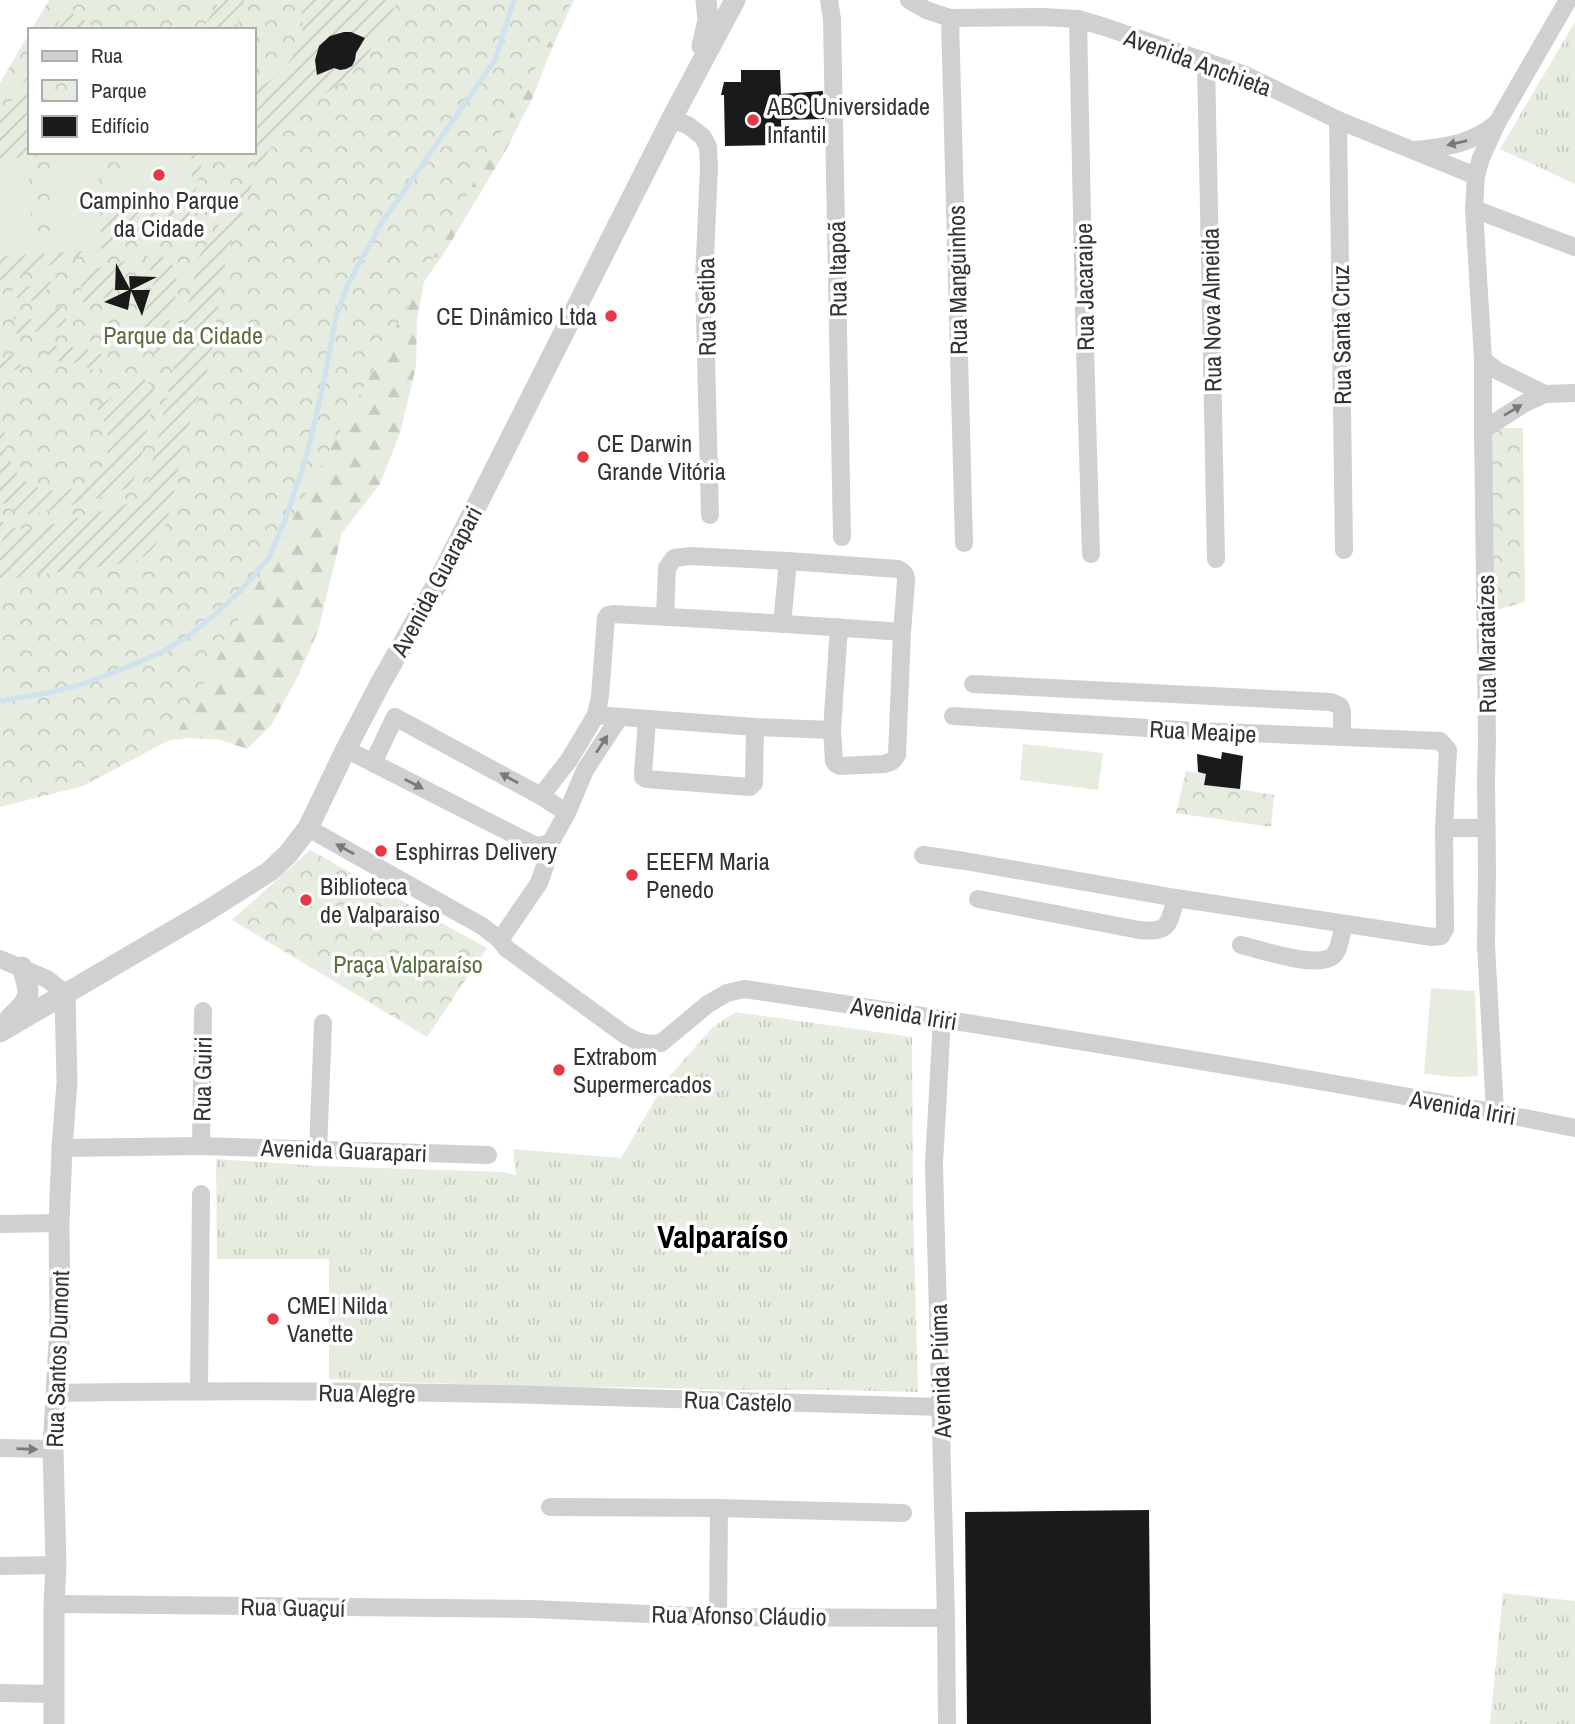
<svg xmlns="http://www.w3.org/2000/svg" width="1575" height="1724" viewBox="0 0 1575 1724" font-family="'Archivo Narrow',sans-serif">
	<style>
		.grass { fill: url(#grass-tufts) }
		.forest { fill: url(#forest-firs) }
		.park { fill: url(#park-crowns) }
		.garden { fill: url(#garden-furrows) }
		.pitch { fill: #e6ecdf }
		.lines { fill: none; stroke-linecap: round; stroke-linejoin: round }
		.stream { stroke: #cfe2ee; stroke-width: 5 }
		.building { fill: #1a1a1a }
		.minor { stroke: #d0d0d0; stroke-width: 18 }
		.tertiary { stroke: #d0d0d0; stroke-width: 21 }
		.oneway { fill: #7a7a7a }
		.poi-dot { fill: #e63946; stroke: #fff; stroke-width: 2.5 }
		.labels { text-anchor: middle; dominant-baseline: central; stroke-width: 7; stroke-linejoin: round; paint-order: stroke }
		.street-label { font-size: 24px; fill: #333; stroke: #fff }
		.poi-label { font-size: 24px; fill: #333; stroke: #fff; text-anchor: start }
		.park-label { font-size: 24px; fill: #56703f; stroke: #fff }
		.district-label { font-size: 32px; font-weight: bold; fill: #000; stroke: #fff }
	</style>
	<defs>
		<pattern id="grass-tufts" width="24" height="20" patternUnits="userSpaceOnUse" patternTransform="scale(1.75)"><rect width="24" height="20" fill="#e6ecdf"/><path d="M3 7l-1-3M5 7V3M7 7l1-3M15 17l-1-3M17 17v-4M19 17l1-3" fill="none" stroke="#c6cbc0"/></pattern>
		<pattern id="forest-firs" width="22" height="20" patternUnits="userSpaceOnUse" patternTransform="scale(1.75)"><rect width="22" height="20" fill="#e6ecdf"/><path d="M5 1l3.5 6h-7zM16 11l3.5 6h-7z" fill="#c6cbc0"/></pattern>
		<pattern id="park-crowns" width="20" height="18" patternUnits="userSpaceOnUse" patternTransform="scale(1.75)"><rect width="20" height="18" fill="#e6ecdf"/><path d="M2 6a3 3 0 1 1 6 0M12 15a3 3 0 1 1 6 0" fill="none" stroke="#c6cbc0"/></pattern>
		<pattern id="garden-furrows" width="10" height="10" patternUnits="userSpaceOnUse" patternTransform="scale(1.75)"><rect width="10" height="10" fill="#e6ecdf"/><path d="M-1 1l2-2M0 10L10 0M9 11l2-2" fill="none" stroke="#c6cbc0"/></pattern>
	</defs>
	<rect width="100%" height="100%" fill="#fff"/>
	<g class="grass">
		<path d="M1575,22v162l-75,-35z"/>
		<path d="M736,1012l176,25 1,167 5,188 -81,-2h-111l-106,-3 -59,1 -232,-9v-120h-112l-1,-100 105,7 181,6 14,3 -3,-26 108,9 46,-79 46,-52z"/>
		<path d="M1503,1593l72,8v123h-85z"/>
	</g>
	<path class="forest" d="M471,0h103l-22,48 -20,51 -26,51 -58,97 -24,35 -7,38 -1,47 -16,66 -20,51 -38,49 -24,98 -20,45 -26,48 -25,25 -26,-9 -32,-2 -31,4z"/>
	<g class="park">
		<path d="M49,0h523l-397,737 -92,49 -83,21v-724l30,-51v120h224v-122h-223z"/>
		<path d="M1490,428h33l2,174 -33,9z"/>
		<path d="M1186,771l20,3 -1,11 35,4 34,6 -3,32 -95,-14z"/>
		<path d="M310,850l177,98 -60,89 -195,-117z"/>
	</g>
	<g class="garden">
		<path d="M220,0h24l-8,30h-34z"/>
		<path d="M298,0h101c-16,27 -30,58 -53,79 -5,5 -12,8 -17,12 -18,14 -37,30 -51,47 -23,27 -48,102 -55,137 -6,30 -7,60 -14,89 -7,28 -19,54 -26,81 -8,33 -9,67 -26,97 -6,11 -14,15 -24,20l-118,16h-15v-31l3,-8 -3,-5v-14c12,9 21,10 35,9l90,-24 16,-9 6,-10 52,-230 48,-74 7,-16 3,-11 -1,-9 -2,-5v-50c33,-19 60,-51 44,-91z"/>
		<path d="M65,9l35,21h-45z"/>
		<path d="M30,72v80h19v4l-49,3v-40z"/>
		<path d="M191,152h14l-17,69 -9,2 -9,-3 -9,1 -9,4 -6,8 -44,17 -102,30v-24l101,-6 -2,-48 94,-5z"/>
		<path d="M158,255l9,3 7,9 4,19 -17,71 -16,-10c-2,-9 -4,-18 -2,-28 6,-28 19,-34 0,-63z"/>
		<path d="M132,259l-6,13 -14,8 1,14 -29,13 -5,-34z"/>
		<path d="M51,281c-7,22 -26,27 -42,10z"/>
		<path d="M61,304l8,23 -19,1 -33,8 -4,-20c20,6 33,3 48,-12z"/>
		<path d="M50,346l28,1 27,8 -7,18c-17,-10 -32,-13 -51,-12z"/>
		<path d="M14,354l8,13 -14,6 -8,7v-21z"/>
		<path d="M140,375l15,15c-5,21 -13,78 -24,94 -3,3 -5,4 -9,6 -13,6 -87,26 -99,24 -10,-2 -16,-7 -23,-14v-73h5c-5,104 145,69 92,-19z"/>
	</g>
	<g class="pitch">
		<path d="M124,152h67l2,45 -66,4z"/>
		<path d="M97,153l5,97 -48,2 -5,-96z"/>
		<path d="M28,158l5,96 -33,2v-97z"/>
		<path d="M1023,744l80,9 -5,37 -78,-10z"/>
		<path d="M1431,988l44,3 3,85 -21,1 -33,-3z"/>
	</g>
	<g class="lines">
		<path class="stream" d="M0,701l48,-8 28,-7 35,-12 51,-22 25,-15 30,-24 22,-21 29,-33 16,-36 22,-65 16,-67 14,-75 12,-32 33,-60 114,-164 19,-60"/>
	</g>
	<g class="building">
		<path d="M344,32h7l14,6 -9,15 -1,7 -3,6 -6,3 -6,1 -6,-2 -17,7 -2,-15 4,-14 11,-10z"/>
		<path d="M741,70h39l1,24 42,-3 1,28 -43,1 1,25 -57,1 -1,-51h-3l3,-13h17z"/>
		<path d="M116,263l14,26 -1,-13 28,1 -26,13h19l-8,26 -11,-25 -3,19 -24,-8 25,-12h-14z"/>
		<path d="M1222,752l21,4 -3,33 -36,-4 2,-11 -8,-2 -1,-18 24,5z"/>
		<path d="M1149,1510l2,214h-184l-2,-212z"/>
	</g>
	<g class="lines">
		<g class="minor">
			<path d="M829,0l3,19 10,518"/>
			<path d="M909,0l17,10 24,8 93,-1 35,2 27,8 140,48 93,45 138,56"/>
			<path d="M950,18l14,525"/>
			<path d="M1078,19l6,295 7,240"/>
			<path d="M1206,61l10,498"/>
			<path d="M672,118l17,8 14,11 5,10 1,21 -5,111 6,236"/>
			<path d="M1338,120l6,430"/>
			<path d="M1416,150c32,-3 55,-6 81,-27"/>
			<path d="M1474,209l101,38"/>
			<path d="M1483,360l15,11 47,23"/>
			<path d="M1483,430l42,-27 20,-9 30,-1"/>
			<path d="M665,616l2,-48 7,-10 16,-2 98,5 110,8c6,3 8,5 8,12l-4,51"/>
			<path d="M782,624l6,-63"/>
			<path d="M973,684l358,18 9,4 2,5v26"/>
			<path d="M596,715l4,-19 6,-78 2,-3 5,-1c97,5 193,11 289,18l-5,123c-3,6 -6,7 -13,9l-44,2 -4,-2 -2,-3 -2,-31 7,-103"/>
			<path d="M647,719l-4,55v3l3,2 104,8 4,-4 1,-56"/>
			<path d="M346,749l27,14"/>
			<path d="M541,796l28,-36 27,-45 159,12 77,3"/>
			<path d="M567,813l-26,-17 -146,-79 -22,46 163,83 11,-2 5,-4 15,-27 18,-43 34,-52"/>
			<path d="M308,828l174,98 18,14 7,9 118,86 12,6 12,3 12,-1 47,-39 19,-11 17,-4c178,26 356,55 534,85 99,17 198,34 297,54"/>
			<path d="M1444,828h42"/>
			<path d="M923,855l42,6 211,37 256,39 9,-1 4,-7 -1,-101 4,-78 -8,-9 -244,-10 -243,-15"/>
			<path d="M978,899l161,31c31,3 29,-5 37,-32"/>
			<path d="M500,940l39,-57 8,-23v-16"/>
			<path d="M1241,945c21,5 76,24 92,11 7,-6 8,-23 11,-31"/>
			<path d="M0,959l47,20 18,14"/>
			<path d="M942,1019l-8,145 12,454 1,106"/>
			<path d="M1495,1112l-9,-167 1,-75 -1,-91 1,-39 -4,-310v-70l-9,-151 2,-33 5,-18 16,-35 71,-123"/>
			<path d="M201,1146l2,-135"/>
			<path d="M62,1148l139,-2 287,9"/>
			<path d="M318,1150l5,-127"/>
			<path d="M0,1224l59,-1"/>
			<path d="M199,1390l2,-196"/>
			<path d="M56,1393c161,-3 322,-2 482,2 135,4 269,9 403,12"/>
			<path d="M0,1448l53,1"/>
			<path d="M550,1507l169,1 184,5"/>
			<path d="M0,1566l56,-1"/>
			<path d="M54,1604l478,5 186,8 228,1"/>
			<path d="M718,1617l1,-109"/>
			<path d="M0,1693l55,1"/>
		</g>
		<g class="tertiary">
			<path d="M702,46l6,-26 -2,-20"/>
			<path d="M10,1018c22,-21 21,-22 12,-51"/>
			<path d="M0,1032l207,-121 63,-40 18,-17 20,-26 38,-79 34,-65 57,-100 235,-466 63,-118"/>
			<path d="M54,1724v-120l2,-39 -3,-116 7,-125 -1,-101 3,-75 5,-66 -2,-89"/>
		</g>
	</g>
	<defs><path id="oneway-solid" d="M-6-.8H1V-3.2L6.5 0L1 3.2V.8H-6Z" transform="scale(1.75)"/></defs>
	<g class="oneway">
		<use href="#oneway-solid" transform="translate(1457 143) rotate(167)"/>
		<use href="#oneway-solid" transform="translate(1513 410) rotate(-31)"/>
		<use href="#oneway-solid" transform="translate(602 744) rotate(-57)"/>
		<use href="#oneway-solid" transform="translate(509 778) rotate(-151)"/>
		<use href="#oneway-solid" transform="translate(414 784) rotate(27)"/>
		<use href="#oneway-solid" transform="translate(345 849) rotate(-151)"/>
		<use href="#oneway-solid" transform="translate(27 1449) rotate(2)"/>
	</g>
	<g class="poi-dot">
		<circle cx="753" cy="120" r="7"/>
		<circle cx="159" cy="175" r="7"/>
		<circle cx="611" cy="316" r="7"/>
		<circle cx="583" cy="457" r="7"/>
		<circle cx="381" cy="851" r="7"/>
		<circle cx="632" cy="875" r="7"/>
		<circle cx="306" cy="900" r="7"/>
		<circle cx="559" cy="1070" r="7"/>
		<circle cx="273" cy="1319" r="7"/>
	</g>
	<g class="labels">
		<g class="street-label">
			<text transform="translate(1198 62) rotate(20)">Avenida Anchieta</text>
			<text transform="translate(837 269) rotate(-91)">Rua Itapoã</text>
			<text transform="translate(957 280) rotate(-91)">Rua Manguinhos</text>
			<text transform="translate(1084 287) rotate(-91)">Rua Jacaraipe</text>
			<text transform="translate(706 307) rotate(-91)">Rua Setiba</text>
			<text transform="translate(1211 310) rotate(-91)">Rua Nova Almeida</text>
			<text transform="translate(1341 335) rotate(-91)">Rua Santa Cruz</text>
			<text transform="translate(436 581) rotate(-62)">Avenida Guarapari</text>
			<text transform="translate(1486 644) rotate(-91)">Rua Marataízes</text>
			<text transform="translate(1203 731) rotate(3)">Rua Meaipe</text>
			<text transform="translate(904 1013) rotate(9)">Avenida Iriri</text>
			<text transform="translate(202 1079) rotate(-89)">Rua Guiri</text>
			<text transform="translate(1463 1107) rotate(10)">Avenida Iriri</text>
			<text transform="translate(344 1150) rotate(2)">Avenida Guarapari</text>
			<text transform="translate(57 1359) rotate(-88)">Rua Santos Dumont</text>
			<text transform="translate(940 1371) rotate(-92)">Avenida Piúma</text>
			<text transform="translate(367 1393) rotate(1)">Rua Alegre</text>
			<text transform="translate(738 1401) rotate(2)">Rua Castelo</text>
			<text transform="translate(293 1607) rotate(1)">Rua Guaçuí</text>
			<text transform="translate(739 1615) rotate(1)">Rua Afonso Cláudio</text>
		</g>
		<g class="poi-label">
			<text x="767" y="106">ABC Universidade<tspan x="767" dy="28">Infantil</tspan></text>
			<text x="159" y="200" text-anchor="middle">Campinho Parque<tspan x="159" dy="28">da Cidade</tspan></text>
			<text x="597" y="316" text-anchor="end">CE Dinâmico Ltda</text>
			<text x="597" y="443">CE Darwin<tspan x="597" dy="28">Grande Vitória</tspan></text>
			<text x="395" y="851">Esphirras Delivery</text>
			<text x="646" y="861">EEEFM Maria<tspan x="646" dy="28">Penedo</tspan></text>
			<text x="320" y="886">Biblioteca<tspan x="320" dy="28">de Valparaiso</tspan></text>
			<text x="573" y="1056">Extrabom<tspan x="573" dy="28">Supermercados</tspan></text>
			<text x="287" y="1305">CMEI Nilda<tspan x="287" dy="28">Vanette</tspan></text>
		</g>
		<g class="park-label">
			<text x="183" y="335">Parque da Cidade</text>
			<text x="408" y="964">Praça Valparaíso</text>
		</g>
		<g class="district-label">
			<text x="723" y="1236">Valparaíso</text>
		</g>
	</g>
	<rect x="28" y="28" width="228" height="126" fill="#ffffff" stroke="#adadad" stroke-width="2"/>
	<rect x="42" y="51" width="35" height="10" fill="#d0d0d0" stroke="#adadad" stroke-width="2"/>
	<text x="91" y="63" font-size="21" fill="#333333">Rua</text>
	<rect x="42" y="80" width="35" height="21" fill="url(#park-crowns)" stroke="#adadad" stroke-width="2"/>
	<text x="91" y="98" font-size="21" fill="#333333">Parque</text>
	<rect x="42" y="116" width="35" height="21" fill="#1a1a1a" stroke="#adadad" stroke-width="2"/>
	<text x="91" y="133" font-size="21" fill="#333333">Edifício</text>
</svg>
